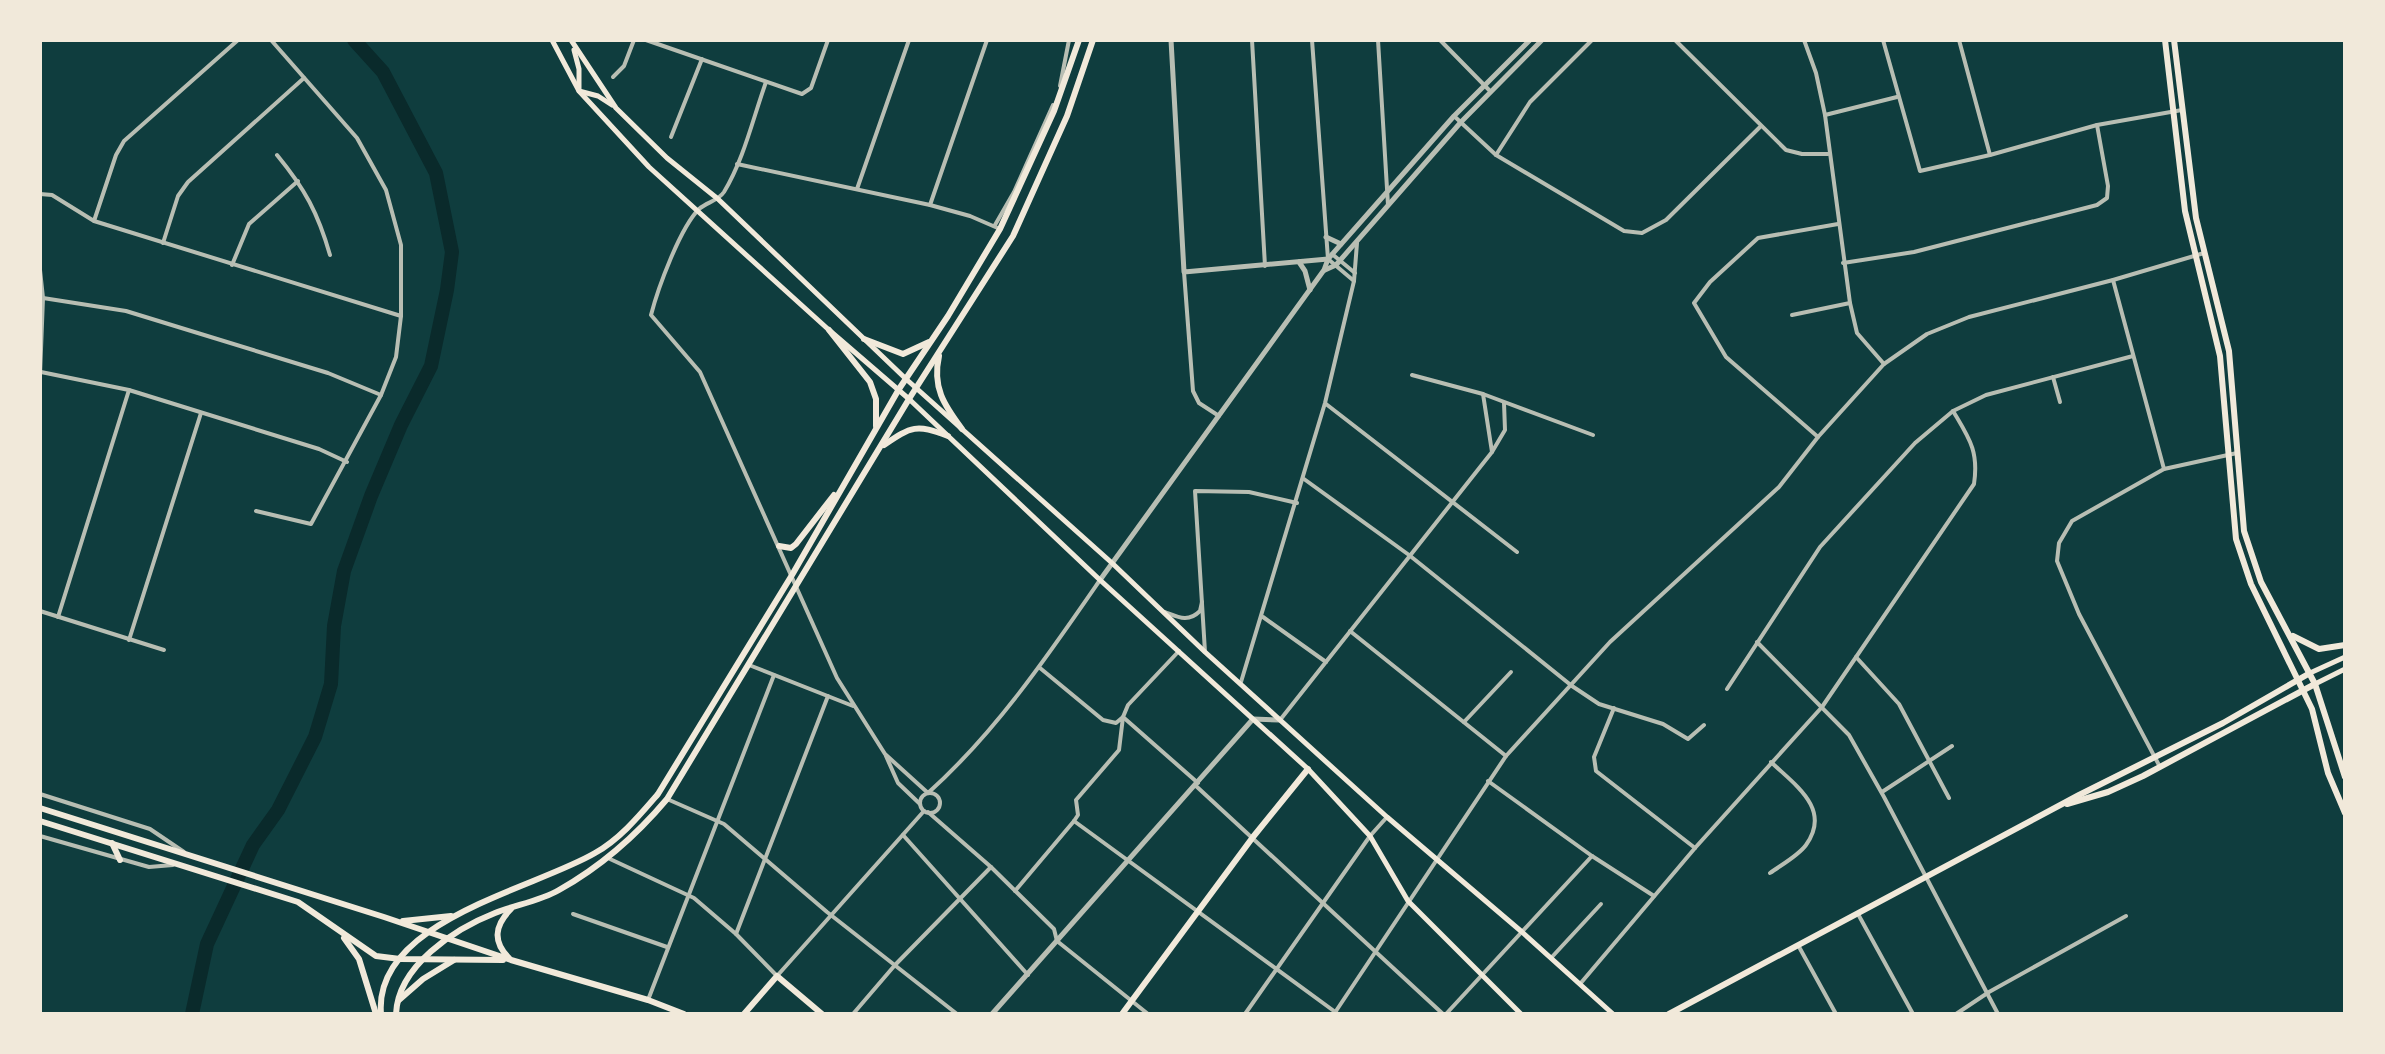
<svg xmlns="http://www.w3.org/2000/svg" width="2385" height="1054" viewBox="0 0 2385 1054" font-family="'Work Sans',sans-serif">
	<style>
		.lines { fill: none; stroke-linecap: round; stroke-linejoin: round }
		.river { stroke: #0a2a2b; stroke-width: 14 }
		.minor { stroke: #b8beb3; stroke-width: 4 }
		.tertiary { stroke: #b8beb3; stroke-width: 5 }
		.secondary { stroke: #f1e9da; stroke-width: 5 }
		.primary { stroke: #f1e9da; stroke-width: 6 }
	</style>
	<rect width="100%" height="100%" fill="#0f3d3e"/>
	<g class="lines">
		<path class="river" d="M192,1014l15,-70 46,-99 25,-35 37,-73 16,-53 3,-58 10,-55 27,-75 30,-71 30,-59 16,-76 5,-38 -16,-79 -53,-101 -29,-32"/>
		<g class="minor">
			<path d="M646,40l156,54 9,-6 17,-48"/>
			<path d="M1252,40l13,226"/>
			<path d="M1312,40l16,219 26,22"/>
			<path d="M1378,40l10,165"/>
			<path d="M1440,40l50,51"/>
			<path d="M1675,40l111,110 16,4h26"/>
			<path d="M1804,40l12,33 9,42 25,188 7,30 27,31"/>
			<path d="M1883,40l37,131 70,-16 107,-30 85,-15"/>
			<path d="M1959,40l31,115"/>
			<path d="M613,77l11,-11 10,-26"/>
			<path d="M766,82c-13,36 -22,77 -42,110 -6,9 -17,10 -25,17 -19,19 -41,79 -48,106l49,57 137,306 48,76 43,39c68,-61 121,-139 172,-213"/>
			<path d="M1060,86l9,-46"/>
			<path d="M1825,115l72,-18"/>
			<path d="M1454,116l42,39 128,76 18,2 24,-13 94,-93"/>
			<path d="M671,137l31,-78"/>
			<path d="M277,155c28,34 41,58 53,100"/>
			<path d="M1496,155l34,-53 62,-62"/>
			<path d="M737,164l193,41 40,11 30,13"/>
			<path d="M857,189l52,-149"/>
			<path d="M40,194l12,1 42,26 307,95"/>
			<path d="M930,205l57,-165"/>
			<path d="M94,221l22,-66 8,-14 114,-101"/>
			<path d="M995,225l19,-33 39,-87"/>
			<path d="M163,243l15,-47 10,-14 116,-104"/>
			<path d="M1332,254l23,19"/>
			<path d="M1843,263l71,-11 183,-47 10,-7 1,-12 -11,-61"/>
			<path d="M232,265l17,-41 49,-43"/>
			<path d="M40,270l3,28 -3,77"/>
			<path d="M1184,272l9,119 6,12 20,13"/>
			<path d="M2113,280l51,189"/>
			<path d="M43,298l83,13 202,62 53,22"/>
			<path d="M1792,315l58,-12"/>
			<path d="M41,372l88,18 190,59 28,13"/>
			<path d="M1412,375l71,19 110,41"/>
			<path d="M2053,377l7,25"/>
			<path d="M1326,404l191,148"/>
			<path d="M1818,437l-92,-80 -32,-54 16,-21 48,-44 80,-14"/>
			<path d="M1492,452l13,-22 -1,-27"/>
			<path d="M1304,479l105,76 163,131 27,18 64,20 25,15 16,-14"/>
			<path d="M256,511l55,13 70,-129 15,-38 5,-41v-71l-15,-55 -29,-52 -86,-98"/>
			<path d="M40,611l124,39"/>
			<path d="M1165,612c13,5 23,11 35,-1l2,-9"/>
			<path d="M58,617l71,-227"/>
			<path d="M1263,617l63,45"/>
			<path d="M1350,631l156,125"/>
			<path d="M129,640l72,-227"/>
			<path d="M1757,642l92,93 35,62 114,217"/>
			<path d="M1179,651l-51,54 -5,12 75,66"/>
			<path d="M1205,652l-10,-161 54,1 48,11"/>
			<path d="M1856,657l43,47 50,94"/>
			<path d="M749,665l104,41"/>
			<path d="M1241,682l84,-279 29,-122 3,-38"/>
			<path d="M1727,689l93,-142 95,-104 38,-32 33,-16 147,-39"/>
			<path d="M1614,708l-20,49 2,14 99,77"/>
			<path d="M1280,720l212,-268 -9,-58"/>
			<path d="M1464,722l47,-50"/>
			<path d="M886,756l12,27 22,21"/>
			<path d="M2160,767l-81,-153 -22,-53 2,-18 13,-22 92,-52 73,-16"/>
			<path d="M1488,781l104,75 62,40"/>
			<path d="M1196,786l247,228"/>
			<path d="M1882,792l70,-46"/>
			<circle cx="930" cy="803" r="10"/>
			<path d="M40,794l110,35 34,23"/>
			<path d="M667,799l57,25 103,88 130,102"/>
			<path d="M928,812l63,55 63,62 3,12 91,73"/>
			<path d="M1074,821l264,193"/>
			<path d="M903,835l125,140"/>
			<path d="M40,836l109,31 24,-2"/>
			<path d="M610,859l84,39 42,36 41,42 147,-165"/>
			<path d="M1770,873c11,-8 28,-17 36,-28 26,-36 -11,-60 -35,-83"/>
			<path d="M1015,891l59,-70 4,-6 -2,-15 43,-50 4,-33 -7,6 -13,-3 -63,-52"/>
			<path d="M573,914l94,33"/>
			<path d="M1858,914l55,100"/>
			<path d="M736,934l92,-238"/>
			<path d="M1798,945l38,69"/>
			<path d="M1551,958l50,-54"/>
			<path d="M1580,984l115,-136 127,-141 152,-223c5,-33 -5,-46 -21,-73"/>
			<path d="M648,1000l126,-325"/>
			<path d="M853,1014l42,-49 96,-98"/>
			<path d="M1245,1014l125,-178 17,-19"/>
			<path d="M1334,1014l172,-258 104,-114 169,-155 39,-50 66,-73 43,-30 42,-17 144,-37 91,-27"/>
			<path d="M1446,1014l146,-158"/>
			<path d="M1956,1014l33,-22 137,-76"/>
		</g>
		<g class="tertiary">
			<path d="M1171,40l13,232 144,-13"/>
			<path d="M1326,237l15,7"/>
			<path d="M1299,262l6,9 5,19"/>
			<path d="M1325,270l11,-5 125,-143 81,-82"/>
			<path d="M1100,580l224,-310 4,-11 126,-143 76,-76"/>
			<path d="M992,1014l261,-295 27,1"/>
		</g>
		<g class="secondary">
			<path d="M552,40l27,51 70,76 180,163 80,69 191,181 208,189 62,67 38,65 113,113"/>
			<path d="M571,40l45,68 51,50 51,41 188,180 206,184 93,89 182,165 135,115 91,82"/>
			<path d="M574,50l5,19v22l19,5 14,9"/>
			<path d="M2310,673l35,-16"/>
			<path d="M2315,684l30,-15"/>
		</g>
		<g class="primary">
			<path d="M2165,40l20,171 35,145 16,183 15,45 61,125 16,64 17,40"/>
			<path d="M2174,40l22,178 33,133 15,180 17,51 54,102 30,93"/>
			<path d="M829,330l41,52 6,17v27"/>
			<path d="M864,339l39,15 26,-12"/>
			<path d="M939,356c-7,31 5,49 23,73"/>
			<path d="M884,445c28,-19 32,-21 64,-9"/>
			<path d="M779,546l12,2 5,-4 38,-49"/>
			<path d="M2293,636l26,13 26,-4"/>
			<path d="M2067,804l41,-12 35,-16 172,-92"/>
			<path d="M40,808l344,109 127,43 137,40 36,14"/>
			<path d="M40,821l258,81 78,54 24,3 103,1"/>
			<path d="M112,843l8,17"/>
			<path d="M403,921l48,-5"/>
			<path d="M344,938l15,21 17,55"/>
			<path d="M509,958c-17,-17 -14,-33 2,-49"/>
			<path d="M399,1000l24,-21 31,-19"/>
			<path d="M381,1014c-8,-93 153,-125 214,-161 25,-14 44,-37 63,-59l134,-219 107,-186 49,-73 52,-87 54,-118 25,-71"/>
			<path d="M396,1014c2,-48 58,-85 99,-101 20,-8 45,-12 64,-23 43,-24 76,-53 108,-91l242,-400 104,-163 54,-120 26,-76"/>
			<path d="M744,1014l33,-38 45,38"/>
			<path d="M1122,1014l131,-177 55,-68"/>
			<path d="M1669,1014l410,-219 144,-72 87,-50"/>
		</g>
	</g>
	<rect width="2385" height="1054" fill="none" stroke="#f1e9da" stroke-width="84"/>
</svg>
